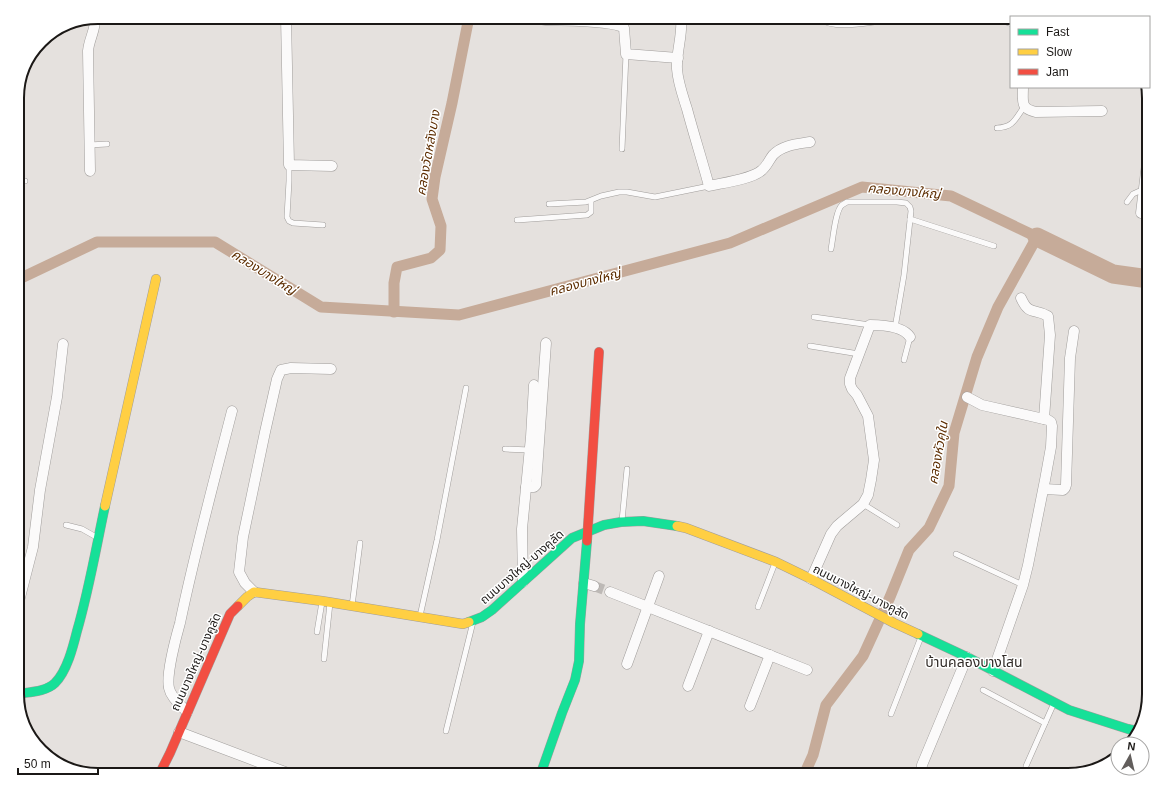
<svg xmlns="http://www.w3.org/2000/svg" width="1166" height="792" viewBox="0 0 1166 792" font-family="Helvetica,'Noto Sans Thai',sans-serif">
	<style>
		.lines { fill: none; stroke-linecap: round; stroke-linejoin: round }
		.canal { stroke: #c6ab99; stroke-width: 11 }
		.river { stroke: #c6ab99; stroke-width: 19 }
		.street-tunnel { stroke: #bdb9b6; stroke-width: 10; stroke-dasharray: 10 5; stroke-linecap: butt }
		.lane-casing { stroke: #a09d9b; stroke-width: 6 }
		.street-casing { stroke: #a09d9b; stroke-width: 11 }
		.fast-casing { stroke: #a09d9b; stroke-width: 10 }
		.slow-casing { stroke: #a09d9b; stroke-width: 10 }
		.jam-casing { stroke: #a09d9b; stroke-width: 10 }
		.lane { stroke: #fbfafa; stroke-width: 5 }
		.street { stroke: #fbfafa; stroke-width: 10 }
		.fast { stroke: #16e098; stroke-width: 9 }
		.slow { stroke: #ffcf43; stroke-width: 9 }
		.jam { stroke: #f24e42; stroke-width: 9 }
		.labels { text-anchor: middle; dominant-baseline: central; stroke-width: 3; stroke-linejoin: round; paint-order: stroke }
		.street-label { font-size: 12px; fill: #1b1816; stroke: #fff }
		.water-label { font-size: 13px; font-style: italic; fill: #5d2d00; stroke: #fff }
		.quarter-label { font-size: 14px; fill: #312b27; stroke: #fff }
		.rim { fill: none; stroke: #1b1816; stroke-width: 2 }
	</style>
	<rect width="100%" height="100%" fill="#e5e1de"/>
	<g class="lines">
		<g class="canal">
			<path d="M17,280l80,-38h118l106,65 138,8 271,-72 132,-56 89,9 86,41 -39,70 -21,50 -23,76 -5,53 -20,42 -20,22 -19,47 -27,59 -37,49 -13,50 -9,20"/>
			<path d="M394,312v-29l3,-16 34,-9 9,-8 1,-24 -9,-27 3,-22 17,-74 17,-86"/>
		</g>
		<path class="river" d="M1037,237l76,37 36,5"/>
		<path class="street-tunnel" d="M594,586l16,6"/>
		<g class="lane-casing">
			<g id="lane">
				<path d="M997,128c17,-1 18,-9 27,-21"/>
				<path d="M89,145l18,-1"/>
				<path d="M622,149l4,-95"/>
				<path d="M289,165v16l-2,36 2,4 4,2 30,2"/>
				<path d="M17,181h8"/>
				<path d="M1127,202l6,-8 11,-5"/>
				<path d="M549,204l37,-2 15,-6 18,-4h8l28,5 54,-11"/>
				<path d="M910,219l84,27"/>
				<path d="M517,220l70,-5 4,-3v-11"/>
				<path d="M831,249c2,-9 4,-38 11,-44 0,0 5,-3 5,-3h50l9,1 4,4 1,4 -7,64 -9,53"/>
				<path d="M814,317l56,8"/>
				<path d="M810,346l49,8"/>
				<path d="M904,360l6,-23"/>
				<path d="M505,449l24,1"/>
				<path d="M863,504l34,21"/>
				<path d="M622,521l5,-52"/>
				<path d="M66,525l16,4 16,9"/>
				<path d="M956,554l67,31"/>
				<path d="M352,606l8,-63"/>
				<path d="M758,607l17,-44"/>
				<path d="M420,616l17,-76 29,-152"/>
				<path d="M317,632l5,-30"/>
				<path d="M324,659l6,-56"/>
				<path d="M983,690l62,33"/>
				<path d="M891,714l30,-77"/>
				<path d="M446,731l27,-109"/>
				<path d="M1026,766l28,-63"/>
			</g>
		</g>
		<g class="street-casing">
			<g id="street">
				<path d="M286,17l3,148 43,1"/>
				<path d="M524,17c7,1 15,2 22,3 17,1 67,0 78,8l2,26 52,4"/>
				<path d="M681,17c2,18 -5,35 -4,52 1,14 6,27 10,40 7,26 15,51 22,77 13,-3 44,-7 53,-16 5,-4 7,-10 11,-15 9,-10 24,-11 37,-13"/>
				<path d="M822,17c12,11 54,2 70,0"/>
				<path d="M967,17l38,2 6,2"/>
				<path d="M1023,87c0,14 -3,22 13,25l66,-1"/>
				<path d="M90,171l-2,-120c1,-12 8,-22 7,-33"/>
				<path d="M1141,213l8,-66"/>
				<path d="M1021,298c8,18 13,10 27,18l2,19 -6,84"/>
				<path d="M967,397l15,8 66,15 3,2 1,4 -1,21 -6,33 -17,85 -5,20 -30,86"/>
				<path d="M526,487h8l2,-2 10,-142"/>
				<path d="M1044,489l19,1 2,-2 1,-3 4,-127 4,-27"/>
				<path d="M811,579l20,-45 6,-8 26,-22 5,-9 3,-15 3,-20 -6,-44 -11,-21 -5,-6 -2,-5v-6l20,-53c12,0 33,1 40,12"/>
				<path d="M523,582l-1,-53 9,-92 3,-52"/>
				<path d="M584,583l10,3"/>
				<path d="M254,592l-9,-9 -6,-11 4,-35 22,-105 12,-53 4,-9 10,-2 40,1"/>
				<path d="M610,592l197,78"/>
				<path d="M17,609l16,-62 7,-57 17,-93 6,-53"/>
				<path d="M627,664l32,-88"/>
				<path d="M688,686l21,-55"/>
				<path d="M750,706l20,-51"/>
				<path d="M187,712c-6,-7 -16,-14 -18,-24 -3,-13 7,-51 11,-65 15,-72 34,-142 52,-212"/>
				<path d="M179,732l114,43"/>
				<path d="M921,775l1,-10 45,-108"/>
			</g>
		</g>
		<g class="fast-casing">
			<g id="fast">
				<path d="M469,622l13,-5 10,-7 80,-72 32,-13 17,-3 22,-1 34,5"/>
				<path d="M918,634l49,23 102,53 59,19 10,2"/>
				<path d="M17,694c11,-2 29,-2 38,-11 12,-12 18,-36 22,-52 12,-41 19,-83 28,-125"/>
				<path d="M538,775l4,-5 20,-57 13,-33 4,-19 1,-37 7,-83"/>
			</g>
		</g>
		<g class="slow-casing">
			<g id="slow">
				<path d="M105,506l51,-227"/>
				<path d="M677,526l9,2 90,34 35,17 83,44 24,11"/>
				<path d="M238,606l9,-9 7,-5 68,9 141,23 6,-2"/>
			</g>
		</g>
		<g class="jam-casing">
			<g id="jam">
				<path d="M587,541l12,-189"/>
				<path d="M159,775l11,-22 60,-139 8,-8"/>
			</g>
		</g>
		<use href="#lane" class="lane"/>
		<use href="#street" class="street"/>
		<use href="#fast" class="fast"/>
		<use href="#slow" class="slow"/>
		<use href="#jam" class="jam"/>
	</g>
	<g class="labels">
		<g class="street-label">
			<text transform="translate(522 567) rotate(-41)">ถนนบางใหญ่-บางคูลัด</text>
			<text transform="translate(861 592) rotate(27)">ถนนบางใหญ่-บางคูลัด</text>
			<text transform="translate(196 662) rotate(-66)">ถนนบางใหญ่-บางคูลัด</text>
		</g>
		<g class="water-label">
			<text transform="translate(428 153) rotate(-80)">คลองวัดหลังบาง</text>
			<text transform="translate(904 191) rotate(5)">คลองบางใหญ่</text>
			<text transform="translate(264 272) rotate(32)">คลองบางใหญ่</text>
			<text transform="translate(585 282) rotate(-15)">คลองบางใหญ่</text>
			<text transform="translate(938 453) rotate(-80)">คลองหัวคูใน</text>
		</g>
		<g class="quarter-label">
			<text x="974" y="662">บ้านคลองบางโสน</text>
		</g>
	</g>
	<path d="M0 0H1166V792H0ZM98 24H1068A74 74 0 0 1 1142 98V694A74 74 0 0 1 1068 768H98A74 74 0 0 1 24 694V98A74 74 0 0 1 98 24Z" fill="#fff" fill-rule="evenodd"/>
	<path class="rim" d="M98 24H1068A74 74 0 0 1 1142 98V694A74 74 0 0 1 1068 768H98A74 74 0 0 1 24 694V98A74 74 0 0 1 98 24Z"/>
	<rect x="1010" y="16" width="140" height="72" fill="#ffffff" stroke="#a4a3a2"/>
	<rect x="1018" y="29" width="20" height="6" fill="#16e098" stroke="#a4a3a2"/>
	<text x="1046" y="36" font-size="12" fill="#1b1816">Fast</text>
	<rect x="1018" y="49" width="20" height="6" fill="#ffcf43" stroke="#a4a3a2"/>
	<text x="1046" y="56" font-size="12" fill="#1b1816">Slow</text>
	<rect x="1018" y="69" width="20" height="6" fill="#f24e42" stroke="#a4a3a2"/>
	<text x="1046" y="76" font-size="12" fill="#1b1816">Jam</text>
	<g transform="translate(1130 756) rotate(8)"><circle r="19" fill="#ffffff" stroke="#a4a3a2"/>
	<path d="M0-3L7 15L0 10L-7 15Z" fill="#625e5c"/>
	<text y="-6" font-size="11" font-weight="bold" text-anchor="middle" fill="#1b1816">N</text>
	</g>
	<path d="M18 768v6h80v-6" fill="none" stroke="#1b1816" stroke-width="2"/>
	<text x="24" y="768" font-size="12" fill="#1b1816" stroke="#ffffff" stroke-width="3" paint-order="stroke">50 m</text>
</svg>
